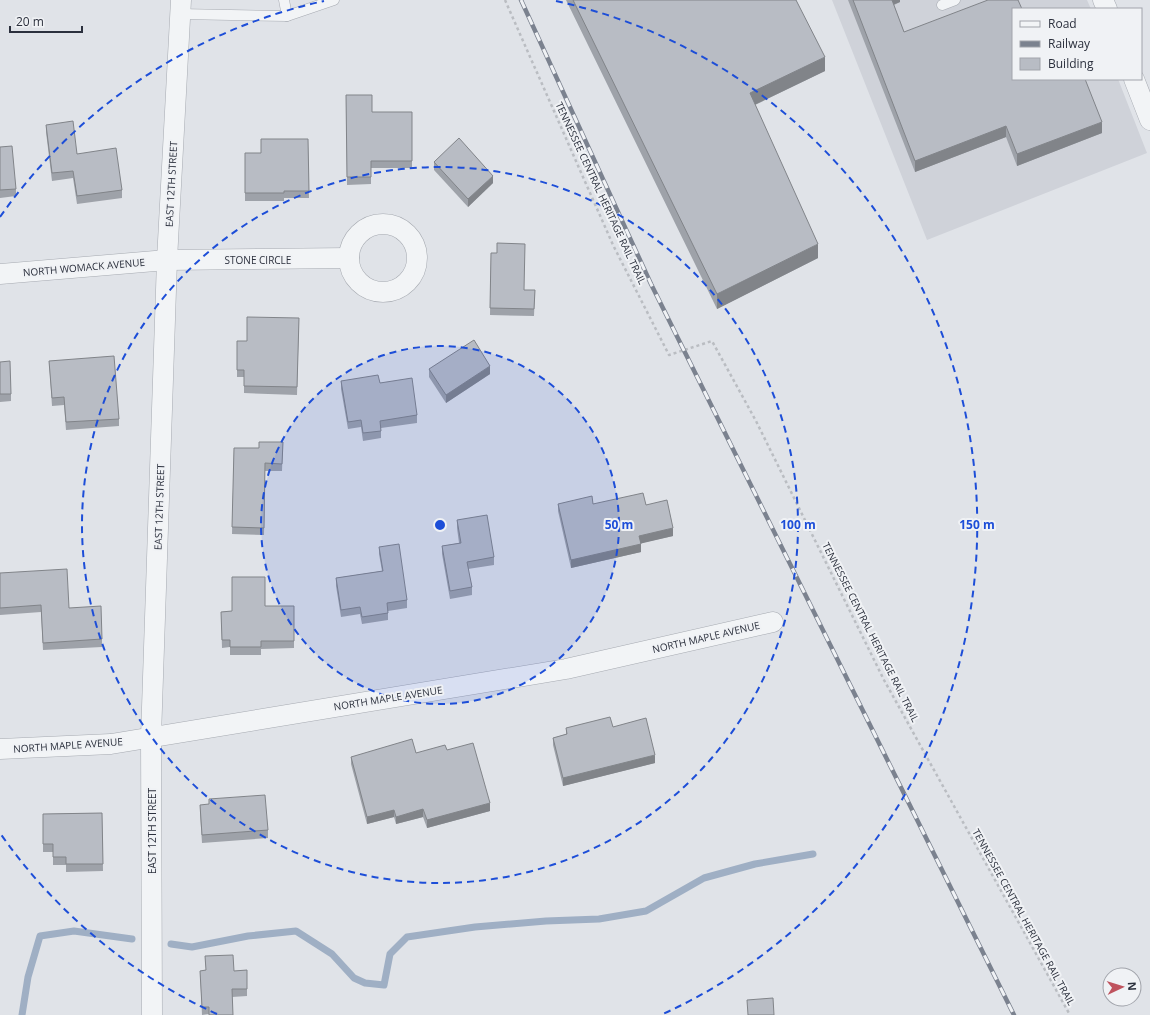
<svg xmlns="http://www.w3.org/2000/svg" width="1150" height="1015" viewBox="0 0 1150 1015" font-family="'Open Sans',sans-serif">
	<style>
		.built { fill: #cfd2d9 }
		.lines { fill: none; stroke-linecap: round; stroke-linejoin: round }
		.stream { stroke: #9fafc4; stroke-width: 7 }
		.service-casing { stroke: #a6aab1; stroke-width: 11 }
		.minor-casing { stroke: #a6aab1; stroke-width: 21 }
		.path { stroke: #babdc2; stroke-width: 2.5; stroke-dasharray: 3 3; stroke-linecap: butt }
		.service { stroke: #f2f4f6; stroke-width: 10 }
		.minor { stroke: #f2f4f6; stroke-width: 20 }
		.rail-casing { stroke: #7b828f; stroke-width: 4.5 }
		.rail { stroke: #f0f2f5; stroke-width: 3; stroke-dasharray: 9; stroke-linecap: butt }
		.wall { fill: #9ea2a9 }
		.shaded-wall { fill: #818489 }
		.building { fill: #b8bcc4; stroke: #818489 }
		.ring { fill: none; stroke: #1d4ed8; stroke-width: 2; stroke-dasharray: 7 5 }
		.labels { text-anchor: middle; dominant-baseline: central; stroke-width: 4; stroke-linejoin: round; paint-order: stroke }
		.street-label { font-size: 10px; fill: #2b303d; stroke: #f0f2f5 }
		.centre { fill: #1d4ed8; stroke: #f0f2f5; stroke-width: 2 }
		.ring-label { font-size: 12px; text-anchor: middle; font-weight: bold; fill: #1d4ed8; stroke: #f0f2f5; stroke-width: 4; stroke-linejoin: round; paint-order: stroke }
	</style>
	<rect width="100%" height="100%" fill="#e0e3e8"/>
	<path class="built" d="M832,0h255l4,9h-78v70h105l29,74 -220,87z"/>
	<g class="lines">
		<g class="stream">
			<path d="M171,944l21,3 56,-11 48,-5 36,23 22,24 11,5 19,2 6,-31 17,-17 68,-10 71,-6 53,-2 47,-8 58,-33 51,-14 58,-10"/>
			<path d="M22,1015l6,-38 12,-41 34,-5 58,8"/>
		</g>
		<g class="service-casing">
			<g id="service">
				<path d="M942,5l13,-5"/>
				<path d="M180,14l107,2 -3,-16"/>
				<path d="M287,16l47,-16"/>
			</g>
		</g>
		<g class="minor-casing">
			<g id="minor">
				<path d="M1103,0l4,9"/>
				<path d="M1134,79l16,41"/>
				<circle cx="383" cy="258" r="34"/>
				<path d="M0,274l167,-14 182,-2"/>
				<path d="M0,749l111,-5 455,-75 207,-47"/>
				<path d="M152,1015l-1,-278 16,-477 14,-260"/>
			</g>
		</g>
		<path class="path" d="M505,0l108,245 56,110 43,-14 44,80 128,259 186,335"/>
		<use href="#service" class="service"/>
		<use href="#minor" class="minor"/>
		<g class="rail-casing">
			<path id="rail" d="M521,0l130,284 363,731"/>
		</g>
		<use href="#rail" class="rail"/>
	</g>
	<g class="wall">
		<path d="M566,0h230l29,71 -70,34 63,153 -101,51z"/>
		<path d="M848,0h52v2l-6,3 10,27 109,47 89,54 -85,33 -11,-29 -91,35z"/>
		<path d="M346,95l26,17h40v56h-41v16l-24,1z"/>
		<path d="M46,125l31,29 45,36v8l-45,6 -4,-26 -21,3 -6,-49z"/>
		<path d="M308,139l1,59h-25v3h-39v-48h16z"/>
		<path d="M0,147l16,42v7l-16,2z"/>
		<path d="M434,162l59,21 -25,24 -34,-37z"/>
		<path d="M491,253l33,37h11l-1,26 -44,-1z"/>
		<path d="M299,318l-2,77 -53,-2v-16h-7v-36h10z"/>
		<path d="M49,361l70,58v7l-53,4 -2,-25 -12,1z"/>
		<path d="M0,362l11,32v7l-11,1z"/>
		<path d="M429,369l61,5 -44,29 -17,-26z"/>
		<path d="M341,381l76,34v8l-36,5v10l-18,3 -2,-14 -13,2 -7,-40z"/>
		<path d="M283,442l-1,29h-17l-1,64 -32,-1 2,-86h25z"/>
		<path d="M558,504l88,1 27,31 -32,7v9l-70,16 -13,-57z"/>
		<path d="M457,520l37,37v8l-26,4 4,18v8l-22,4 -8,-45v-8l17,-3 -2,-15z"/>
		<path d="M379,547l28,53v8l-19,3v9l-26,4 -2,-10 -19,3 -5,-31v-8l46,-7 -3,-17z"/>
		<path d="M0,573l69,35 33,31v8l-59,3 -2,-38 -41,3z"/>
		<path d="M265,606h29v42l-33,1v6h-31v-8l-8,1 -1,-36 11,-1z"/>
		<path d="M613,727l42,36 -92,23 -10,-41v-7l13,-4v-6z"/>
		<path d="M447,750l43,61 -63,17 -4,-11 -27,7 -2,-7 -27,7 -16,-60v-7l65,-4z"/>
		<path d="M200,805l68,25v8l-66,5 -2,-31z"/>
		<path d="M102,813l1,58 -37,1v-7h-13v-13h-10v-38z"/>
		<path d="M205,956l29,15 13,-1v26l-15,1 1,18h-24v-1l-7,1 -2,-44 6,-1z"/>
	</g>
	<g class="shaded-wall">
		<path d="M890,0h10v2l-10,4z"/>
		<path d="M825,57v14l-75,36v-14z"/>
		<path d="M1102,122v11l-85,33v-12z"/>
		<path d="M1006,126v11l-91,35v-11z"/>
		<path d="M493,176v7l-25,24v-8z"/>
		<path d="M818,244v14l-101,51v-15z"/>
		<path d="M490,366v8l-44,29v-8z"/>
		<path d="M673,528v8l-34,8v-8z"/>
		<path d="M641,544v8l-70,16v-8z"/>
		<path d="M655,755v8l-92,23v-8z"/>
		<path d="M490,803v8l-63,17v-8z"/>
		<path d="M423,809v8l-27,7v-7z"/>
		<path d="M394,810v7l-27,7v-7z"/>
	</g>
	<g class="building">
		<path d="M573,0h223l29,57 -75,36 68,151 -101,50z"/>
		<path d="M853,0h39l12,32 84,-32h30l4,9h-9v70h72l17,43 -85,32 -11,-28 -91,35z"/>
		<path d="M346,95h26v17h40v49h-41v16h-24z"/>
		<path d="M73,121l4,33 39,-6 6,42 -45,6 -4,-25 -21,2 -6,-48z"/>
		<path d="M459,138l34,38 -25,23 -34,-37z"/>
		<path d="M261,139h47l1,52h-25v2h-39v-40h16z"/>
		<path d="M12,146l4,43 -16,1v-43z"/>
		<path d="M497,243l28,1 -1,46h11l-1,19 -44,-1 1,-55h6z"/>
		<path d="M247,317l52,1 -2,69 -53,-1v-16h-7v-29h10z"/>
		<path d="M474,340l16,26 -44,29 -17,-26z"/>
		<path d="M114,356l5,63 -53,3 -2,-25 -12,1 -3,-37z"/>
		<path d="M10,361l1,33h-11v-32z"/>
		<path d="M378,375l2,8 32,-5 5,37 -37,6 1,10 -18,2 -2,-13 -13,2 -7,-41z"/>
		<path d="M259,442h24l-1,22 -17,-1 -1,65 -32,-1 2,-79h25z"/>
		<path d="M643,493l3,12 21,-5 6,28 -34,8 2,8 -70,16 -13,-56 34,-8 1,8z"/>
		<path d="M487,515l7,42 -27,5 5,25 -22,4 -8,-45 19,-3 -4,-23z"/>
		<path d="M399,544l8,56 -20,3 1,10 -26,4 -2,-10 -19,3 -5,-32 47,-7 -4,-24z"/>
		<path d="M67,569l2,39 32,-2 1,33 -59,4 -2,-38 -41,3v-35z"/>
		<path d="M232,577h33v29h29v35h-33v6h-31v-7h-8l-1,-28 11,-1z"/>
		<path d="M610,717l3,10 33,-9 9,37 -92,23 -10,-40 14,-4 -1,-6z"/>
		<path d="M412,739l4,14 29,-8 2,5 26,-7 17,60 -63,17 -4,-11 -27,8 -2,-7 -27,7 -16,-60z"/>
		<path d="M265,795l3,35 -66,5 -2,-30 9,-1v-5z"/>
		<path d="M102,813l1,51h-37v-7h-13v-13h-10v-30z"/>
		<path d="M233,955l1,16 13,-1v19h-15l1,26h-24v-8h-7l-2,-36 6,-1 -1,-14z"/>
		<path d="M773,998l1,17h-26l-1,-15z"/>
	</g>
	<circle cx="440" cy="525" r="179" fill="#1d4ed8" fill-opacity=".12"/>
	<g class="ring">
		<circle cx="440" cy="525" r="179"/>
		<circle cx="440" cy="525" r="358"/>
		<path d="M217 1014A537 537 0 0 1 0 833M0 217A537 537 0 0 1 324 1M556 1A537 537 0 0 1 663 1014"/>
	</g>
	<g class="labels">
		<g class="street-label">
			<text transform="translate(171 184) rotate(-87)">EAST 12TH STREET</text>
			<text transform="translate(601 193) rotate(65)">TENNESSEE CENTRAL HERITAGE RAIL TRAIL</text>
			<text x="258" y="260">STONE CIRCLE</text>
			<text transform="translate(84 267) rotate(-5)">NORTH WOMACK AVENUE</text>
			<text transform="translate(159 507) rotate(-88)">EAST 12TH STREET</text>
			<text transform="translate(871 632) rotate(63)">TENNESSEE CENTRAL HERITAGE RAIL TRAIL</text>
			<text transform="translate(706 637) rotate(-13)">NORTH MAPLE AVENUE</text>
			<text transform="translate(388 698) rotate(-9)">NORTH MAPLE AVENUE</text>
			<text transform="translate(68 745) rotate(-4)">NORTH MAPLE AVENUE</text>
			<text transform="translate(152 831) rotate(-90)">EAST 12TH STREET</text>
			<text transform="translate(1024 917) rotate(61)">TENNESSEE CENTRAL HERITAGE RAIL TRAIL</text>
		</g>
	</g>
	<circle cx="440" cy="525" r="6" class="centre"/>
	<g class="ring-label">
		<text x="619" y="529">50 m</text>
		<text x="798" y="529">100 m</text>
		<text x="977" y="529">150 m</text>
	</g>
	<rect x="1012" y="8" width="130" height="72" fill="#f0f2f5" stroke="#a1a4ab"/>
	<rect x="1020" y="21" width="20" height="6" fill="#f2f4f6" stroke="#a1a4ab"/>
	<text x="1048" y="28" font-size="12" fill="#2b303d">Road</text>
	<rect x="1020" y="41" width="20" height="6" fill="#7b828f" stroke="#a1a4ab"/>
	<text x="1048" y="48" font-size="12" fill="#2b303d">Railway</text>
	<rect x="1020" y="58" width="20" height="12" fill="#b8bcc4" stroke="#a1a4ab"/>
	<text x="1048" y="68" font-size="12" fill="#2b303d">Building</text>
	<g transform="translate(1122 987) rotate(86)"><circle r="19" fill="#f0f2f5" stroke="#a1a4ab"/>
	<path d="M0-3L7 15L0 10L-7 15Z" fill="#bf535e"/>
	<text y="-6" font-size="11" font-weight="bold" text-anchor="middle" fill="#2b303d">N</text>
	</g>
	<path d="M10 26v6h72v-6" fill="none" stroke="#2b303d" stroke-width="2"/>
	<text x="16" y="26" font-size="12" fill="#2b303d" stroke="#f0f2f5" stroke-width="3" paint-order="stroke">20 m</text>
</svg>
